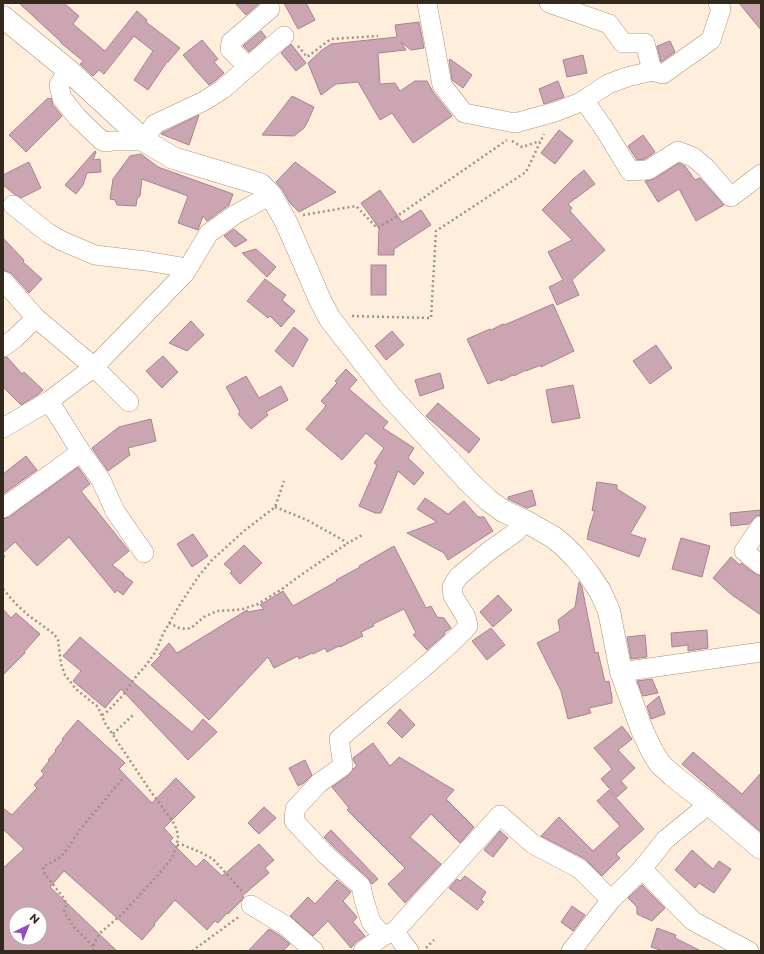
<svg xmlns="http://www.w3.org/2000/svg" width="764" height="954" viewBox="0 0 764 954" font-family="Montserrat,sans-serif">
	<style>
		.building { fill: #cca5b3; stroke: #a88290; fill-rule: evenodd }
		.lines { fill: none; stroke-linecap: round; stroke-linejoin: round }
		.minor-casing { stroke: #ad9478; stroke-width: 20 }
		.tertiary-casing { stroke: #ad9478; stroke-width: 23 }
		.path { stroke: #a09283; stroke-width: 2.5; stroke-dasharray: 2 3; stroke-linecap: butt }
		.minor { stroke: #fff; stroke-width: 19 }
		.tertiary { stroke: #fff; stroke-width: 22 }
	</style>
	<rect width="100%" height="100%" fill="#ffeedc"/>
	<g class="building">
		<path d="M19,3h45l15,13 -6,8 32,27 32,-40 10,9 -1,2 34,26 -12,14h-1l-19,28 -14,-10 19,-29 -19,-15 -30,38 -5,-4 -6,6 -13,-12 3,-3 -22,-18v-1z"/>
		<path d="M235,3h25l-14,12z"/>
		<path d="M284,3h22l9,17 -17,9z"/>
		<path d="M739,3h22v27z"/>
		<path d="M419,22l5,26 -13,2 -10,-8 5,8 -28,3 2,31 15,-1 5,8 15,-10h12l6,11 19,24 -39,27 -21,-30 -12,7 -22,-38 -22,2 -15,11 -13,-32 14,-13 9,-6 66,-7 -2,-12z"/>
		<path d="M261,31l5,6 -17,15 -6,-6z"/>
		<path d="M202,40l16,19 -4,3 10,11 -8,7 -7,5 -10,-11 -16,-19z"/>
		<path d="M670,41l5,11 -14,10 -4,-16z"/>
		<path d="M291,44l15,19 -10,8 -15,-18z"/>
		<path d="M583,55l4,18 -20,4 -4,-17z"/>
		<path d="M450,59l22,16 -9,13 -11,-8 -3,-20z"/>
		<path d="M558,81l6,16 -20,7 -5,-15z"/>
		<path d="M292,96l22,11 -7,16 -3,5 -10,8 -32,-1z"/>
		<path d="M48,98l1,1 2,-1 2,7 9,11 -36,36 -17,-17z"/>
		<path d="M199,115l-10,30 -28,-11 1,-1z"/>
		<path d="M559,130l14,11 -18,23 -14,-11z"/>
		<path d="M643,135l12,17 -10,7 -8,1 -9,-14z"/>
		<path d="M95,151l1,1 -3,8 7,-1 1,13 -14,1 -4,12 -7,9 -11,-9z"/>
		<path d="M141,154l17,13 75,27 -4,11 -22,16 -4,-5 -5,14 -20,-7 10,-27 -46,-17 -2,17 -3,3 -1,7 -19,-1 -2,-5 -5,-1 3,-20 17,-23z"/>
		<path d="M29,162l12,26 -20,10 -7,-4 -11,-9v-10z"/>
		<path d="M295,162l41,30 -37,20 -9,-9 -8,-14 -6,-7z"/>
		<path d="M679,163l6,3 10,14 5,-2 24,27 -28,16 -17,-32 -21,13 -13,-21 9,-2z"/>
		<path d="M584,170l11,14 -27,20 4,4 -2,3 35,39 -33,30 7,15 -22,10 -8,-18 14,-7 -15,-28 24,-12 -30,-30 31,-31z"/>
		<path d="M380,190l22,32 19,-12 10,15 -37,24v6h-16l1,-27 -18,-25z"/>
		<path d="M234,229l13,11 -12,7 -11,-11z"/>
		<path d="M3,238l21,22 -1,2 19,17 -13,14 -18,-20 -5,-2 -3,-1z"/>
		<path d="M256,249l20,18 -9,10 -25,-24z"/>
		<rect x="371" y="265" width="15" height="30"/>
		<path d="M265,279l21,16 -4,5 13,11 -14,16 -11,-11 -2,2 -21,-17z"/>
		<path d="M553,304l21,47 -33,16v-2l-15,6v-1l-12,6 -1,-1 -12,6 -1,-2 -12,5 -21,-45 23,-10 1,1 12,-6 1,1 12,-5z"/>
		<path d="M191,321l13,14 -17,16 -18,-8z"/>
		<path d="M294,327l14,12 -15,28 -18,-16z"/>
		<path d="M392,331l12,14 -18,15 -11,-14z"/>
		<path d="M656,345l16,23 -22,16 -17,-23z"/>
		<path d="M163,356l15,16 -16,16 -16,-17z"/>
		<path d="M7,357l15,17 2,-2 19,18 -4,4 -18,11 -18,-18v-29z"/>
		<path d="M346,369l11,11 -8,9 39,33 -5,6 31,20 -6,10 16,15 -10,12 -16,-14 -17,42h-6l-16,-7 18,-41 -3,-2 10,-15 -18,-15 -24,27 -36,-31 20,-23 -5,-5 16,-18 -2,-2z"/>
		<path d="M440,373l4,15 -24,8 -5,-16z"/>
		<path d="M246,376l13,22 22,-12 7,14 -22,12 2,3 -17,14 -13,-15 2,-2 -14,-25z"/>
		<path d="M573,385l7,33 -28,5 -6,-33z"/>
		<path d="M438,403l42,36 -11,14 -43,-37z"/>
		<path d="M151,419l5,22 -28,7 2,7 -22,16 -16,-23 27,-21z"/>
		<path d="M26,456l11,14 -34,24v-20z"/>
		<path d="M78,467l12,17 -9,7 48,60 -17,14 12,9 -1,1 10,7 -10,13 -6,-5 -2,3 -46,-56 -32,29 -22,-24 -12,11v-34l6,-2z"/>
		<path d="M597,482l20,3v4l29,18 -16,27 16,5 -7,18 -52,-18 2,-10 6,-19 -3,1z"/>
		<path d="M532,490l4,15 -9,3 -19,-9v-2z"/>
		<path d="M425,498l23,16 16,-13 14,16h6l9,14 -45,29 -4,-7 -37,-20 30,-11 -20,-13z"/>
		<path d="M761,510v5l-5,1 -7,8 -18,2 -1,-13z"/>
		<path d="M193,534l15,22 -16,11 -15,-23z"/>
		<path d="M681,538l29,8 -8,31 -30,-8z"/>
		<path d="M244,545l18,18 -22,21 -10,-11 2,-2 -8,-7z"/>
		<path d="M394,546l32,62 5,-2 6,11 7,1 7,10 -6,4 -1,3 -17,15 -14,-15 3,-2 -12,-24 -31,15 1,2 -13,6 2,4 -23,11 -1,-1 -12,6 -2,-4 -12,6 -1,-1 -13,6 -1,-3 -24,12 -6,-11 -59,63 -58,-55 10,-10 -2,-1 10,-11 8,10 70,-43 1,2 16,-3 -4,-4 23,-14 10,15 44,-25 -1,-1 24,-13 -1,-1z"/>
		<path d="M731,557l9,8 1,-2 13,10 7,3v39l-29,-20 -19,-17z"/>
		<path d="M579,582l3,5 13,66 3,-1 7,30 4,-1 3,16v6l-23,5 2,5 -23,6 -7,-28 -24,-48 23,-12 -2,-11 17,-13z"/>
		<path d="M498,595l14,15 -19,17 -13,-15z"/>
		<path d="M3,609l8,9 5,-5 24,21 -16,18 1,1 -22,22z"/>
		<path d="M491,628l14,17 -18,15 -15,-19z"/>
		<path d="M707,630l1,18 -20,3v-6l-16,2 -1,-14z"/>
		<path d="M645,635l2,22 -16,2 -4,-22z"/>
		<path d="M80,637l112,95 11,-13 14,13 -29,28 -67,-71 -16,19 -32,-27 8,-10 -18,-15z"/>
		<path d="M652,679l6,14 -15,3 -6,-15z"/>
		<path d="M659,696l6,18 -14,5 -4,-13z"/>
		<path d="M400,709l15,16 -13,13 -15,-15z"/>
		<path d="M78,720l47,43 -6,6 33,34 24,-25 19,19 -31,31 9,10 -3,3 26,26 8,-8 18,17 37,-32 15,16 -9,8 4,5 -27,23 2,1 -3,4 -13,13 -1,-1 -9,10 -3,-2 -8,9 -32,-30 -21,24 1,1 -13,15 -78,-69 -14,16 67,64h-114v-83l21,-19 -21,-20v-21l9,7 25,-27 -3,-3 10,-11 -3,-3 8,-10 -1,-1 8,-9 -1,-1 8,-10 -1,-1zM16,914h24v24h-24z"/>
		<path d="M622,726l10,13 -14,11 17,18 -14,13 6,7 -10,9 -16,-18 11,-10 -18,-21z"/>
		<path d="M373,743l17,23 9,-9 55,33 -8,9 28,28 -14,16 -29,-29 -21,23 31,27 -36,39 -17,-19 17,-16 -58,-58 2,-2 -17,-21 17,-12 4,-6 4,-3 -4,-6v-2z"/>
		<path d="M693,752l49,42 19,-21v59l-79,-68z"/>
		<path d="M305,760l7,15 -8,8 -6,3 -9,-18z"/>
		<path d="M609,790l35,39 -28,25 4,4 -18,18 -17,-17 -44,-23 18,-19 34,34 27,-25 -23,-25z"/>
		<path d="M264,807l12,11 -17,16 -11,-11z"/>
		<path d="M331,830l47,49 -6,5 -4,-6 -34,-31 -10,-10z"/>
		<path d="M500,831l8,7 -15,19 -9,-7z"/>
		<path d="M692,850l21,19 6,-8 12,8 -17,24 -15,-10 -4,5 -20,-18z"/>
		<path d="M465,876l21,16 -5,8 3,2 -7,8 -28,-22 8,-9 3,2z"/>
		<path d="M337,880l14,12 -8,9 14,16 -4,5 12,14 -9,6 -5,6 -23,-27 -15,15 -23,-20 18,-19 7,7z"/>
		<path d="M642,885l23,23 -13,13 -15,-7v-7l-9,-9z"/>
		<path d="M572,906l13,9 -12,16 -12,-9z"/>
		<path d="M657,928l19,7 -1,3 26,13h-38l-12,-4z"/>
		<path d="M269,929l10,6 11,9 -7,7h-35z"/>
	</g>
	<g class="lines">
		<g class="minor-casing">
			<g id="minor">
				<path d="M427,3l15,82 22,28 51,10 40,-11 26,-10 27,-18 19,-7 25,-6 -7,-28h-22l-14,-19 -60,-21"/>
				<path d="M248,67l36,-31"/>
				<path d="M68,70l-9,15 3,13 15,19 24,23 4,2 7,-1h33l4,-9 6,-8 49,-23 19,-12 25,-22 -18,-18 1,-7 39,-33"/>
				<path d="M652,71l11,3 48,-34 10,-31 -3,-6"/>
				<path d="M584,100l21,30 25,41 18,-1 30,-19 15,6 13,11 25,29 30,-23"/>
				<path d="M13,205l35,28 14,8 33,14 51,6 41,7"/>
				<path d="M3,281l4,4 29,33 58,49 35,35"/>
				<path d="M3,347l11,-8 22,-21"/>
				<path d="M3,428l46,-27 45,-34 91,-94 24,-40 27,-19 35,-19"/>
				<path d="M81,452l20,28 14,31 29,42"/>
				<path d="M3,508l78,-56 -32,-51"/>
				<path d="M761,526l-17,25 17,14"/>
				<path d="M621,672l140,-20"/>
				<path d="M642,869l51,52 56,30"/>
				<path d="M251,905l35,21 28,25"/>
				<path d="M395,931l7,11 7,9"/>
				<path d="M383,936l-12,-14 -7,-22 -3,-14 -35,-31 -32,-34 1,-12 24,-26 24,-17 -4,-27c27,-24 56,-47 84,-71 16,-14 32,-27 45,-42l-2,-9 -13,-21 -1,-9 6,-10 31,-26 27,-19 9,-11"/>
				<path d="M363,951l20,-15 12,-5 105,-116 33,29 47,25 31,31"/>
				<path d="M571,951l40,-51 31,-31 23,-29 44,-36"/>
			</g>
		</g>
		<g class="tertiary-casing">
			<path id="tertiary" d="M3,17l65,53 77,71 28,17 87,26 11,11 15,27 22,50 12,28 10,19 61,78 78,85 19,18 15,11 22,10 28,16 11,9 11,11 13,16 12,18 9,20 12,61 21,58 10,21 8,13 12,11 37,29 52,44"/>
		</g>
		<g class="path">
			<path d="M298,46l9,11 24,-18 47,-3"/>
			<path d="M512,141l10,6 18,-6"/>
			<path d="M303,215l53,-9 21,22 16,-9 114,-79"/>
			<path d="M352,316l79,2 5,-87 90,-59 18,-38"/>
			<path d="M275,507l32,13 41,23 14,-8"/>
			<path d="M3,557l2,-1"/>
			<path d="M3,589l13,15 12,11 26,19 4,6 3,24 4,11 11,14 22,18 7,16 46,69 21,28 4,8 2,7 -1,10 -5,13 -15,18 -35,38 -23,20 -6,12v5"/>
			<path d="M169,623l10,5 7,1 5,-1 13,-11 13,-6 17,-1 9,-1 15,-5 24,-15 19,-14 47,-32"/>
			<path d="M102,715l6,-4 16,-17 10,-15 13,-15 9,-13 7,-17 16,-28 19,-29 14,-17 32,-29 31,-24 9,-26"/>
			<path d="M113,734l20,-19"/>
			<path d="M177,845h6l19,8 11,6 10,11 19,21"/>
			<path d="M93,946l-18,-18 -11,-16 2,-6 -1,-6 -20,-26 -2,-7 18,-10 9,-12 9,-14 45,-54"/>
			<path d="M426,948l8,-8"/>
			<path d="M192,951l48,-35"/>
		</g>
		<use href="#minor" class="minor"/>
		<use href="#tertiary" class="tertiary"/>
	</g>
	<rect width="764" height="954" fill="none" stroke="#33291d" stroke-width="8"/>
	<g transform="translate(28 926) rotate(43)"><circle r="19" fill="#ffffff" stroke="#ada9a5"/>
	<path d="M0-3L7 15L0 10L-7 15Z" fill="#924dc0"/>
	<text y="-6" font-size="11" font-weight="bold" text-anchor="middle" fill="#33291d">N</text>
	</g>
</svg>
